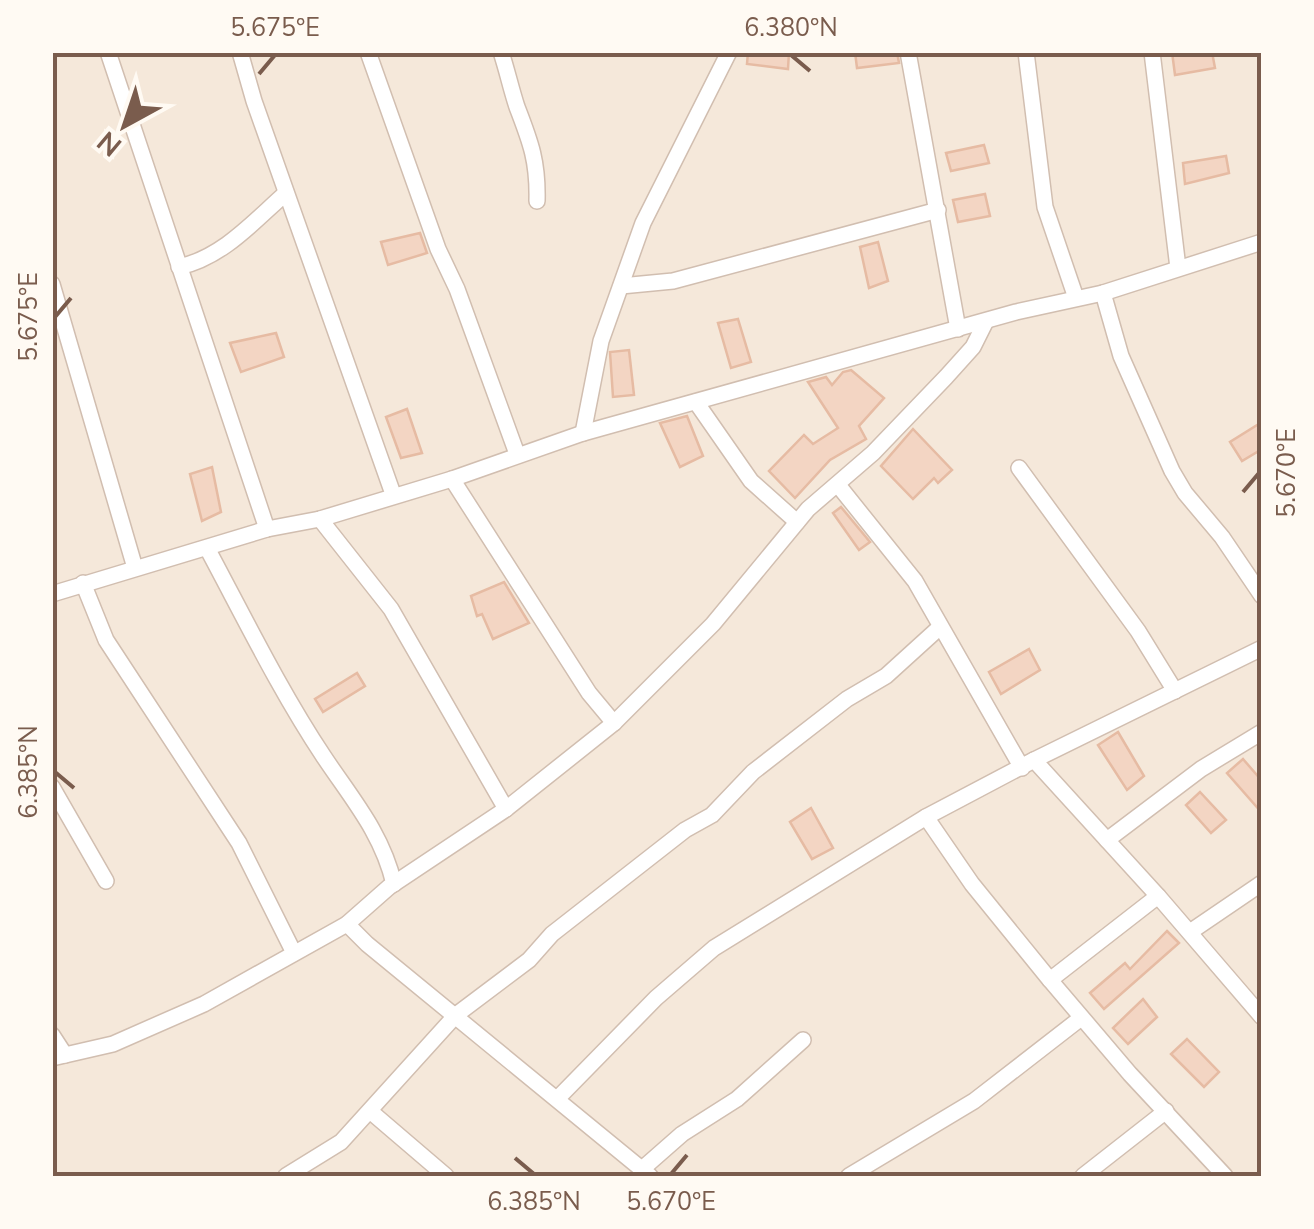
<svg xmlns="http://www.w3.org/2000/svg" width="1314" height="1229" viewBox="0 0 1314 1229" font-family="'Nunito Sans',sans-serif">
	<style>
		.residential { fill: #f5e8da }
		.building { fill: #f3d5c3; stroke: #e6bba3; stroke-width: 2.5 }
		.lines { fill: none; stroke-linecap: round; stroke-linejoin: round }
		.minor-casing { stroke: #d1beb0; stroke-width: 18 }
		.minor { stroke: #fff; stroke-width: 15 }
		.ticks { fill: none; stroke: #7a5c4d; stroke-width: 4 }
		.neatline { fill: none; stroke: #7a5c4d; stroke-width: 4 }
		.ticks-label { font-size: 25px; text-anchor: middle; fill: #7a5c4d }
	</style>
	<rect width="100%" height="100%" fill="#fdf6ec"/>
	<rect class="residential" x="53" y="53" width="1208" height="1123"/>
	<g class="building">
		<path d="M748,52h41l-1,17 -41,-5z"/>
		<path d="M855,52h42l2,11 -42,5z"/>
		<path d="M1172,52h40l3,16 -40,7z"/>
		<path d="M984,145l5,18 -38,8 -5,-18z"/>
		<path d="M1226,156l3,17 -44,11 -2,-21z"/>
		<path d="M985,194l5,22 -32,6 -5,-22z"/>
		<path d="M420,233l7,20 -39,12 -7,-23z"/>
		<path d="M878,242l10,39 -19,7 -9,-41z"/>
		<path d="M738,319l13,43 -20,6 -13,-45z"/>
		<path d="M276,333l8,24 -43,15 -11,-29z"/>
		<path d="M629,350l5,45 -21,2 -3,-45z"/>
		<path d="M851,370l33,28 -25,28 7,13 -36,21 -35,38 -26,-27 35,-36 9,9 25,-16 -30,-46 18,-5 6,8 11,-13z"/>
		<path d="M407,409l15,44 -21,5 -15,-41z"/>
		<path d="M687,416l16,40 -23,11 -20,-44z"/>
		<path d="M1262,422v27l-20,12 -12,-19z"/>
		<path d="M913,429l39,41 -14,13 -4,-5 -21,21 -32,-33z"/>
		<path d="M212,467l9,45 -19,9 -12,-47z"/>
		<path d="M841,507l29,35 -11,8 -26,-37z"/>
		<path d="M504,582l25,41 -36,16 -11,-25 -5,2 -6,-20z"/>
		<path d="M1029,649l11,21 -39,24 -12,-22z"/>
		<path d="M357,673l8,13 -42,26 -8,-13z"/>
		<path d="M1118,732l26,44 -17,14 -29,-45z"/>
		<path d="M1243,759l19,22v32l-35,-40z"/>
		<path d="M1200,792l26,28 -15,13 -25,-28z"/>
		<path d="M811,808l22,40 -21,11 -22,-37z"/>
		<path d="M1167,931l12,12 -75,66 -14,-16 35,-30 5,6z"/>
		<path d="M1143,999l14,18 -29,27 -15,-16z"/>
		<path d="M1187,1039l32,33 -15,15 -33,-33z"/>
	</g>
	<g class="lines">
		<g class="minor-casing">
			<g id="minor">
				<path d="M108,52l159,477"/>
				<path d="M240,52l14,49 139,393"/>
				<path d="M368,52l70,197 19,40 60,165"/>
				<path d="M501,52c6,18 10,37 16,55 14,36 21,55 20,94"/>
				<path d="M908,52l50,277"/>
				<path d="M1026,52l19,155 31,91"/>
				<path d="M1152,52l26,216"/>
				<path d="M179,267c44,-10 74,-45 107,-74"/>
				<path d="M52,284l83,284"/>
				<path d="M621,286l52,-5 265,-71"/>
				<path d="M1103,293l18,63 51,115 13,22 37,44 40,59"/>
				<path d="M696,402l55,79 46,41"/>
				<path d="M583,433l18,-92 42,-118 86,-171"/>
				<path d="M1019,468l119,163 37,60"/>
				<path d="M452,479l137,214 25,30"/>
				<path d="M838,485l77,96 107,187"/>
				<path d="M320,519l71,90 115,200"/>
				<path d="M207,548c37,69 73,143 117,209 28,42 58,76 70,127"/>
				<path d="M83,583l23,57 133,203 55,110"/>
				<path d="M52,594l215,-65 53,-10 132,-40 131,-46 433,-121 87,-19 159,-51"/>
				<path d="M1262,648l-228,112 124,136 104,121"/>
				<path d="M52,787l54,94"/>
				<path d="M926,817l46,67 78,96"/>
				<path d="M1107,840l94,-71 61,-37"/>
				<path d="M1158,896l-108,84 80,94 95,102"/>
				<path d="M1190,932l72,-49"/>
				<path d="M52,1035l13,20"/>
				<path d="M52,1058l61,-14 91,-40 143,-80"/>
				<path d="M558,1098l98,-100 58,-50 212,-131 108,-57"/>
				<path d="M370,1111l76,65"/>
				<path d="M641,1170l41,-36 55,-35 66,-59"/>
				<path d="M286,1176l55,-34 115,-127 73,-55 23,-26 133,-104 27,-15 41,-43 94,-73 39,-23 54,-49"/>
				<path d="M650,1176l-283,-232 -20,-20 42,-37 117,-78 108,-86 99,-99 95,-115 65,-56 73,-76 27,-30 13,-26"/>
				<path d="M849,1176l125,-75 107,-83"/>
				<path d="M1083,1176l83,-65"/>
			</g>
		</g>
		<use href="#minor" class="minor"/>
	</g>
	<path class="ticks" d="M791,55l19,16M259,74l16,-19M55,317l16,-19M1243,492l16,-19M55,772l19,16M515,1158l19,16M671,1174l16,-19"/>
	<rect width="1314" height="1229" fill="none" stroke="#fffaf3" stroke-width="110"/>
	<g transform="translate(125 125) rotate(220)" stroke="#fffaf3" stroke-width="8" paint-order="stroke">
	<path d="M0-8L18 38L0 25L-18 38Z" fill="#7a5c4d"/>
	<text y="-15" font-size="28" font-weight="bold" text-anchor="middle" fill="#7a5c4d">N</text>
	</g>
	<rect x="55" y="55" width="1204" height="1119" class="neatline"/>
	<g class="ticks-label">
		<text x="275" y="36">5.675°E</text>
		<text x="791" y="36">6.380°N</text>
		<text transform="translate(28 317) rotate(-90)" y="9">5.675°E</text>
		<text transform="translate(1286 473) rotate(-90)" y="9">5.670°E</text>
		<text transform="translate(28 772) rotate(-90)" y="9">6.385°N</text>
		<text x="534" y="1210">6.385°N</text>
		<text x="671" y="1210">5.670°E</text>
	</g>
</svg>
